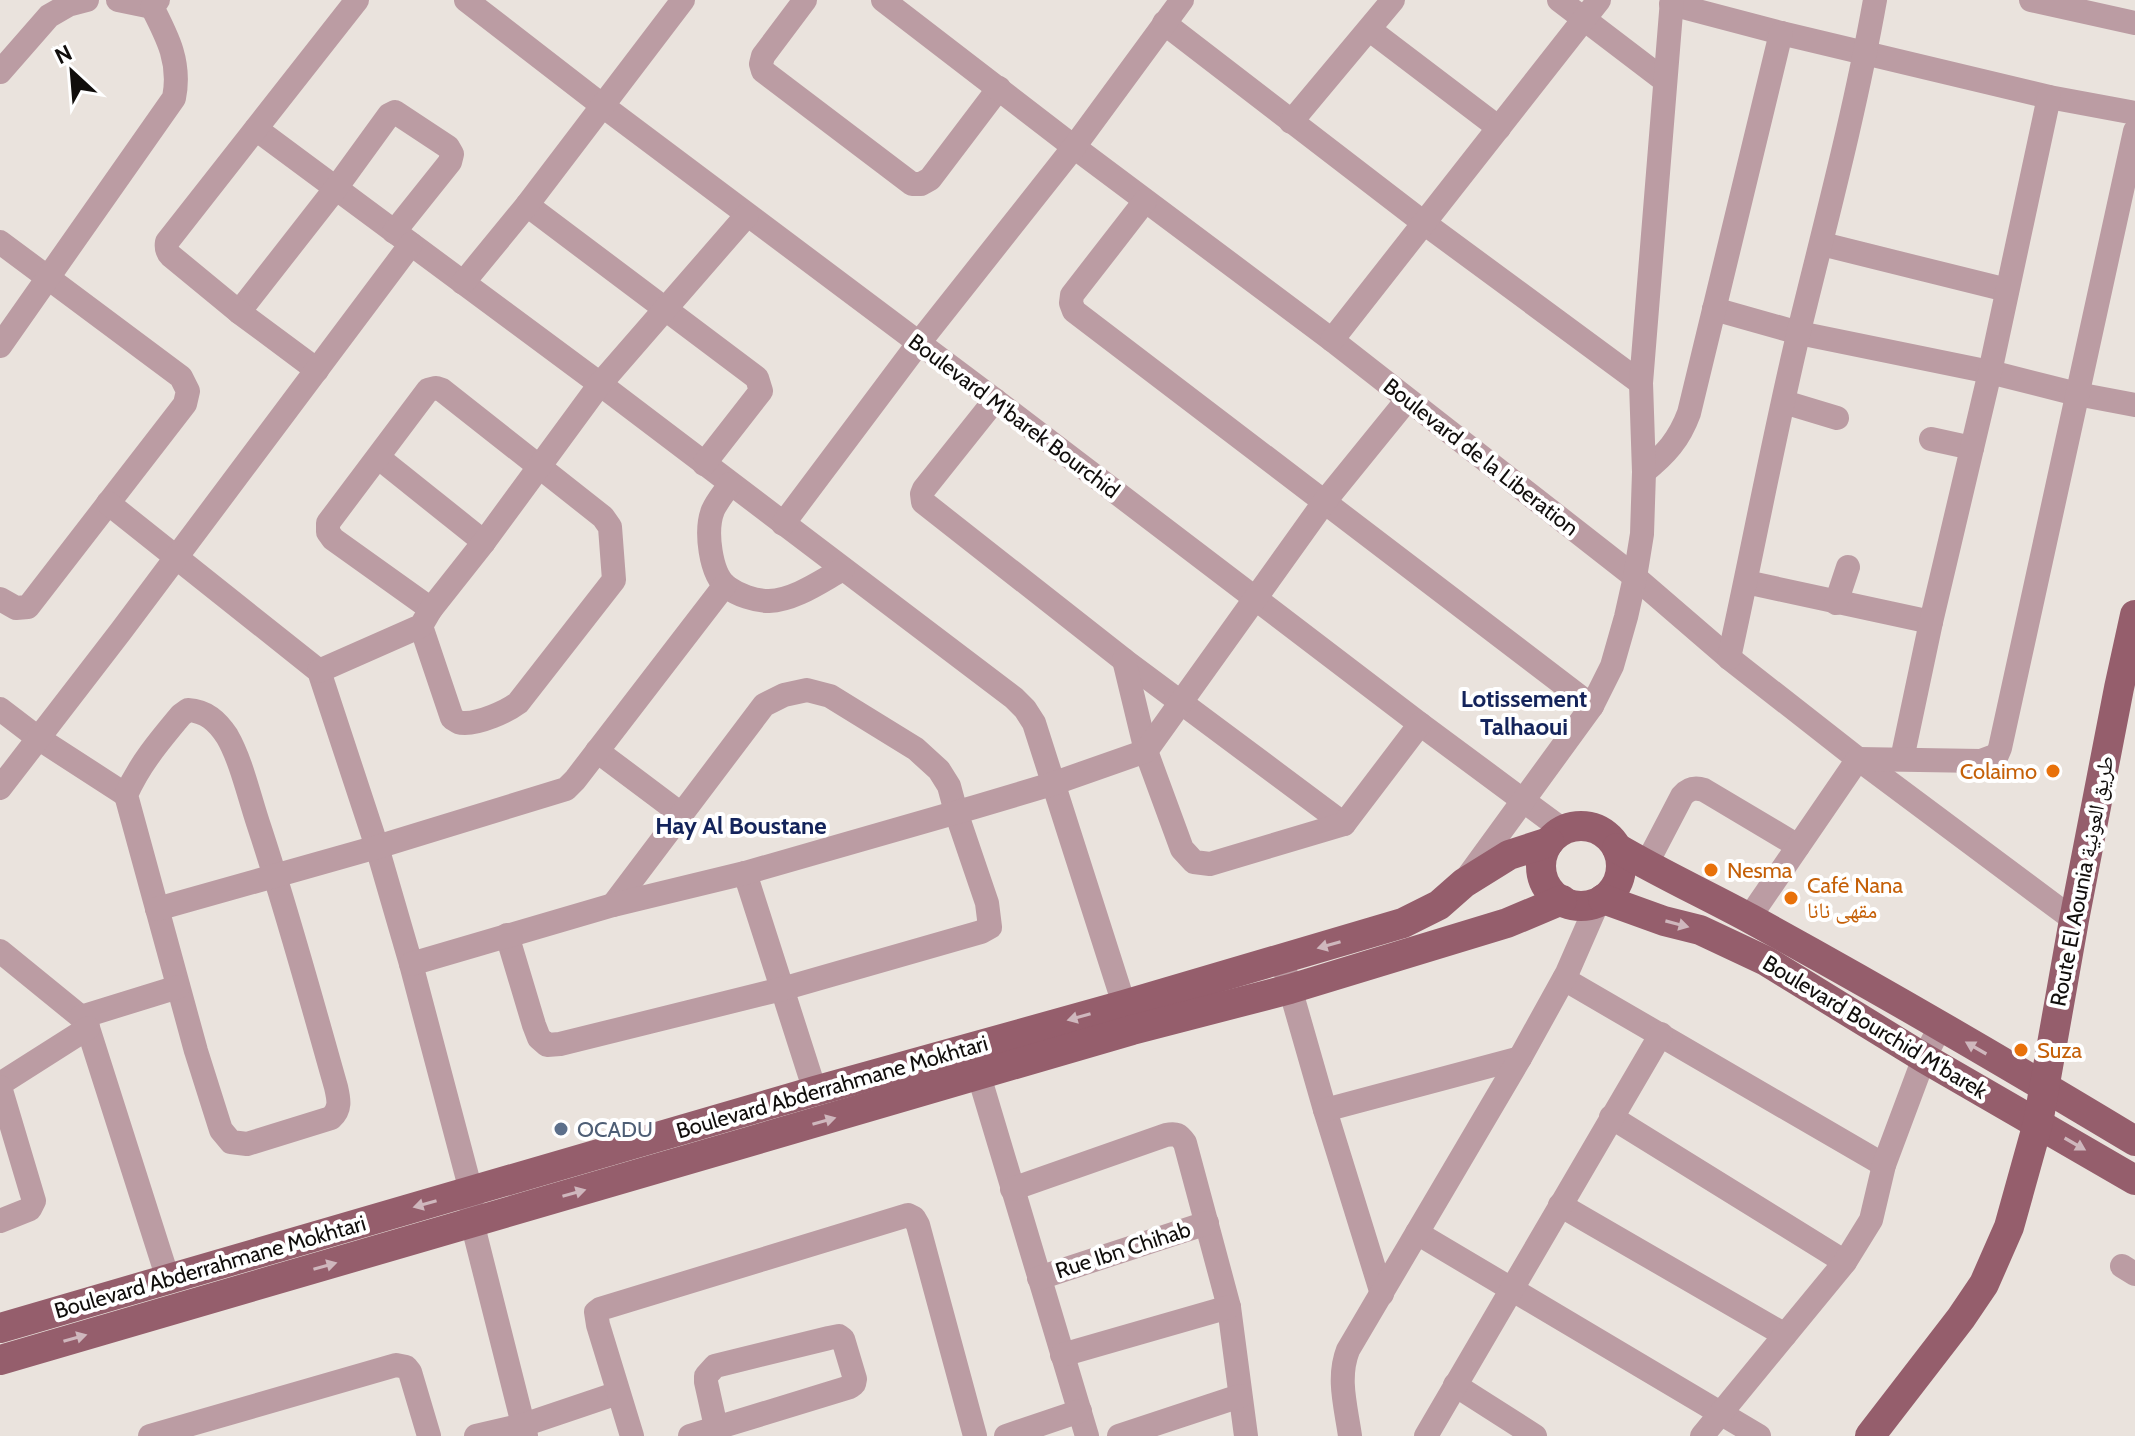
<svg xmlns="http://www.w3.org/2000/svg" width="2135" height="1436" viewBox="0 0 2135 1436" font-family="Cabin,'Noto Naskh Arabic',sans-serif">
	<style>
		.lines { fill: none; stroke-linecap: round; stroke-linejoin: round }
		.minor { stroke: #bb9ca3; stroke-width: 24 }
		.major { stroke: #955e6c; stroke-width: 30 }
		.oneway { fill: #cfb7bd }
		.food-dot { fill: #e8710a; stroke: #fff; stroke-width: 3 }
		.service-dot { fill: #5c6f8a; stroke: #fff; stroke-width: 3 }
		.labels { text-anchor: middle; dominant-baseline: central; stroke-width: 8; stroke-linejoin: round; paint-order: stroke }
		.street-label { font-size: 22px; fill: #110e0c; stroke: #fff }
		.food-label { font-size: 22px; fill: #c56008; stroke: #fff; text-anchor: start }
		.service-label { font-size: 22px; fill: #4e5e75; stroke: #fff; text-anchor: start }
		.neighbourhood-label { font-size: 24px; font-weight: bold; fill: #14245b; stroke: #fff }
	</style>
	<rect width="100%" height="100%" fill="#eae3dd"/>
	<g class="lines">
		<g class="minor">
			<path d="M118,0l34,7"/>
			<path d="M466,0l137,106 392,294 425,324 143,106"/>
			<path d="M805,0l-42,56 -2,8 2,7 149,113h9l9,-5 69,-91"/>
			<path d="M883,0l191,147 258,193 303,237 94,81 129,101 216,161"/>
			<path d="M1559,0l105,80"/>
			<path d="M2031,0l104,23"/>
			<path d="M1671,4l110,29 268,64 86,16"/>
			<path d="M1164,23l260,200 217,160"/>
			<path d="M1370,30l129,98"/>
			<path d="M0,72l49,-56 19,-11 19,-5"/>
			<path d="M1291,122l102,-122"/>
			<path d="M256,129l344,255 414,314 11,11 9,14 95,297"/>
			<path d="M1145,201l-73,94 -1,8 3,8 518,395"/>
			<path d="M527,205l230,173 4,13 -57,73"/>
			<path d="M0,242l181,135 7,14 -3,13 -157,203 -12,1 -16,-9"/>
			<path d="M1822,244l185,46"/>
			<path d="M463,283l64,-78 156,-205"/>
			<path d="M1714,309l85,24 191,39 87,22 58,11"/>
			<path d="M239,312l97,-124 53,-73 6,-3 53,35 4,7 -2,8 -56,70"/>
			<path d="M1332,340l267,-340"/>
			<path d="M0,346l174,-248c7,-35 -6,-60 -22,-91l6,-7"/>
			<path d="M317,370l-78,-58 -68,-56c-4,-4 -5,-8 -4,-14l190,-242"/>
			<path d="M995,400l-71,89 -2,5 1,8 201,158 220,164"/>
			<path d="M1784,402l53,16"/>
			<path d="M1931,439l41,9"/>
			<path d="M379,458l105,84"/>
			<path d="M1644,472c22,-18 35,-32 45,-59l92,-380"/>
			<path d="M730,484c-5,8 -13,17 -17,26 -8,20 -3,64 14,77 11,8 28,14 42,14 26,-1 52,-20 74,-32"/>
			<path d="M108,503l211,168 58,176 34,117 60,227 1,31 54,214"/>
			<path d="M783,524l135,-180 156,-197 108,-147"/>
			<path d="M1746,582l185,40"/>
			<path d="M1836,603l12,-36"/>
			<path d="M421,626l31,92c6,4 6,5 13,5 15,0 41,-11 53,-20l96,-123 -4,-53 -7,-10 -161,-127 -6,-2 -8,2 -100,133v9l5,7 98,70"/>
			<path d="M1729,658c24,-109 44,-218 70,-327 27,-110 56,-219 76,-331"/>
			<path d="M1124,660l22,91 36,98 12,13 16,2 134,-40 76,-100"/>
			<path d="M319,671l102,-45 10,-17 53,-67 116,-158 147,-169"/>
			<path d="M0,709l38,29 88,57"/>
			<path d="M188,710c18,1 29,11 39,26 14,24 22,60 31,87 29,87 53,176 78,264 3,13 5,22 -5,31l-84,26 -16,-2 -10,-12 -25,-79 -70,-256c13,-30 34,-55 55,-80z"/>
			<path d="M597,751l84,63"/>
			<path d="M1902,759l29,-137 59,-250 59,-275"/>
			<path d="M0,788l121,-157 290,-387"/>
			<path d="M1646,865l36,-69c6,-7 13,-9 22,-6l94,56"/>
			<path d="M745,873l70,218"/>
			<path d="M1466,879l126,-173 20,-40 14,-49 9,-40 7,-43 2,-62 -3,-89 31,-383"/>
			<path d="M157,909l220,-62 189,-58 9,-9 150,-195"/>
			<path d="M1749,918l109,-159 123,2 16,-6 3,-7 135,-617"/>
			<path d="M507,935l27,90 5,13 8,7 13,-1 222,-55 199,-57 9,-5 -3,-24 -31,-91 -7,-26 -10,-16 -23,-21 -86,-53 -23,-6 -23,5 -20,10 -151,200"/>
			<path d="M0,951l81,66 7,11 80,251"/>
			<path d="M411,964l202,-59 132,-32 230,-66 77,-23 94,-33 179,-250 82,-101"/>
			<path d="M1286,974l39,136 57,184"/>
			<path d="M1564,979l320,186"/>
			<path d="M81,1017l97,-30"/>
			<path d="M974,1059l113,377"/>
			<path d="M0,1084l88,-56"/>
			<path d="M0,1087l34,114 -4,8 -30,12"/>
			<path d="M1325,1110l195,-52"/>
			<path d="M1611,1117l234,145"/>
			<path d="M1012,1189l154,-54c10,-2 13,-1 19,8l44,164 17,129"/>
			<path d="M1560,1205l225,130"/>
			<path d="M1417,1233l342,203"/>
			<path d="M2122,1266l13,8"/>
			<path d="M1039,1278l168,-55"/>
			<path d="M1062,1355l167,-48"/>
			<path d="M1455,1385l80,51"/>
			<path d="M150,1436l246,-71 10,2 4,5 19,64"/>
			<path d="M476,1436l47,-11 95,-32"/>
			<path d="M632,1436l-34,-111 -2,-13 4,-3 308,-94 6,3 4,7 57,211"/>
			<path d="M690,1436l160,-49 4,-3 1,-5 -12,-40 -4,-3 -10,2 -114,28 -9,10v6l10,45"/>
			<path d="M1006,1436l74,-25"/>
			<path d="M1119,1436l121,-40"/>
			<path d="M1350,1436c-4,-29 -13,-58 -2,-86l172,-292 47,-85 31,-71"/>
			<path d="M1426,1436l235,-402"/>
			<path d="M1702,1436l143,-174 26,-42 13,-55 40,-107 16,-31"/>
		</g>
		<g class="major">
			<circle cx="1581" cy="866" r="40"/>
			<path d="M1617,848c44,26 90,47 134,71 130,71 258,146 384,222"/>
			<path d="M1603,899l61,22 36,9 66,31 158,97 211,122"/>
			<path d="M0,1328l815,-237 309,-86 279,-82 36,-18 25,-22 45,-28 40,-13"/>
			<path d="M0,1360l1132,-330 158,-41 217,-66 55,-23"/>
			<path d="M1870,1436l91,-118 23,-34 25,-57 29,-104 36,-203 45,-232 16,-73"/>
		</g>
	</g>
	<defs><path id="oneway-solid" d="M-6-.8H1V-3.2L6.5 0L1 3.2V.8H-6Z" transform="scale(2)"/></defs>
	<g class="oneway">
		<use href="#oneway-solid" transform="translate(1677 924) rotate(15)"/>
		<use href="#oneway-solid" transform="translate(1329 945) rotate(164)"/>
		<use href="#oneway-solid" transform="translate(1079 1017) rotate(164)"/>
		<use href="#oneway-solid" transform="translate(1976 1048) rotate(-150)"/>
		<use href="#oneway-solid" transform="translate(824 1121) rotate(-16)"/>
		<use href="#oneway-solid" transform="translate(2075 1144) rotate(30)"/>
		<use href="#oneway-solid" transform="translate(574 1193) rotate(-16)"/>
		<use href="#oneway-solid" transform="translate(425 1204) rotate(164)"/>
		<use href="#oneway-solid" transform="translate(325 1266) rotate(-16)"/>
		<use href="#oneway-solid" transform="translate(75 1338) rotate(-16)"/>
	</g>
	<g class="food-dot">
		<circle cx="2053" cy="771" r="8"/>
		<circle cx="1711" cy="870" r="8"/>
		<circle cx="1791" cy="898" r="8"/>
		<circle cx="2021" cy="1050" r="8"/>
	</g>
	<circle class="service-dot" cx="561" cy="1129" r="8"/>
	<g class="labels">
		<g class="street-label">
			<text transform="translate(1014 416) rotate(37)">Boulevard M'barek Bourchid</text>
			<text transform="translate(1481 457) rotate(38)">Boulevard de la Liberation</text>
			<text transform="translate(2082 881) rotate(-79)">Route El Aounia طريق العونية</text>
			<text transform="translate(1875 1027) rotate(31)">Boulevard Bourchid M'barek</text>
			<text transform="translate(832 1087) rotate(-16)">Boulevard Abderrahmane Mokhtari</text>
			<text transform="translate(1123 1250) rotate(-18)">Rue Ibn Chihab</text>
			<text transform="translate(210 1267) rotate(-16)">Boulevard Abderrahmane Mokhtari</text>
		</g>
		<g class="food-label">
			<text x="2037" y="771" text-anchor="end">Colaimo</text>
			<text x="1727" y="870">Nesma</text>
			<text x="1807" y="885">Café Nana<tspan x="1807" dy="25">مقهى نانا</tspan></text>
			<text x="2037" y="1050">Suza</text>
		</g>
		<g class="service-label">
			<text x="577" y="1129">OCADU</text>
		</g>
		<g class="neighbourhood-label">
			<text x="1524" y="698">Lotissement<tspan x="1524" dy="28">Talhaoui</tspan></text>
			<text x="741" y="825">Hay Al Boustane</text>
		</g>
	</g>
	<g transform="translate(72 72) rotate(334)" stroke="#ffffff" stroke-width="6" paint-order="stroke">
	<path d="M0-6L14 30L0 20L-14 30Z" fill="#110e0c"/>
	<text y="-12" font-size="22" font-weight="bold" text-anchor="middle" fill="#110e0c">N</text>
	</g>
</svg>
